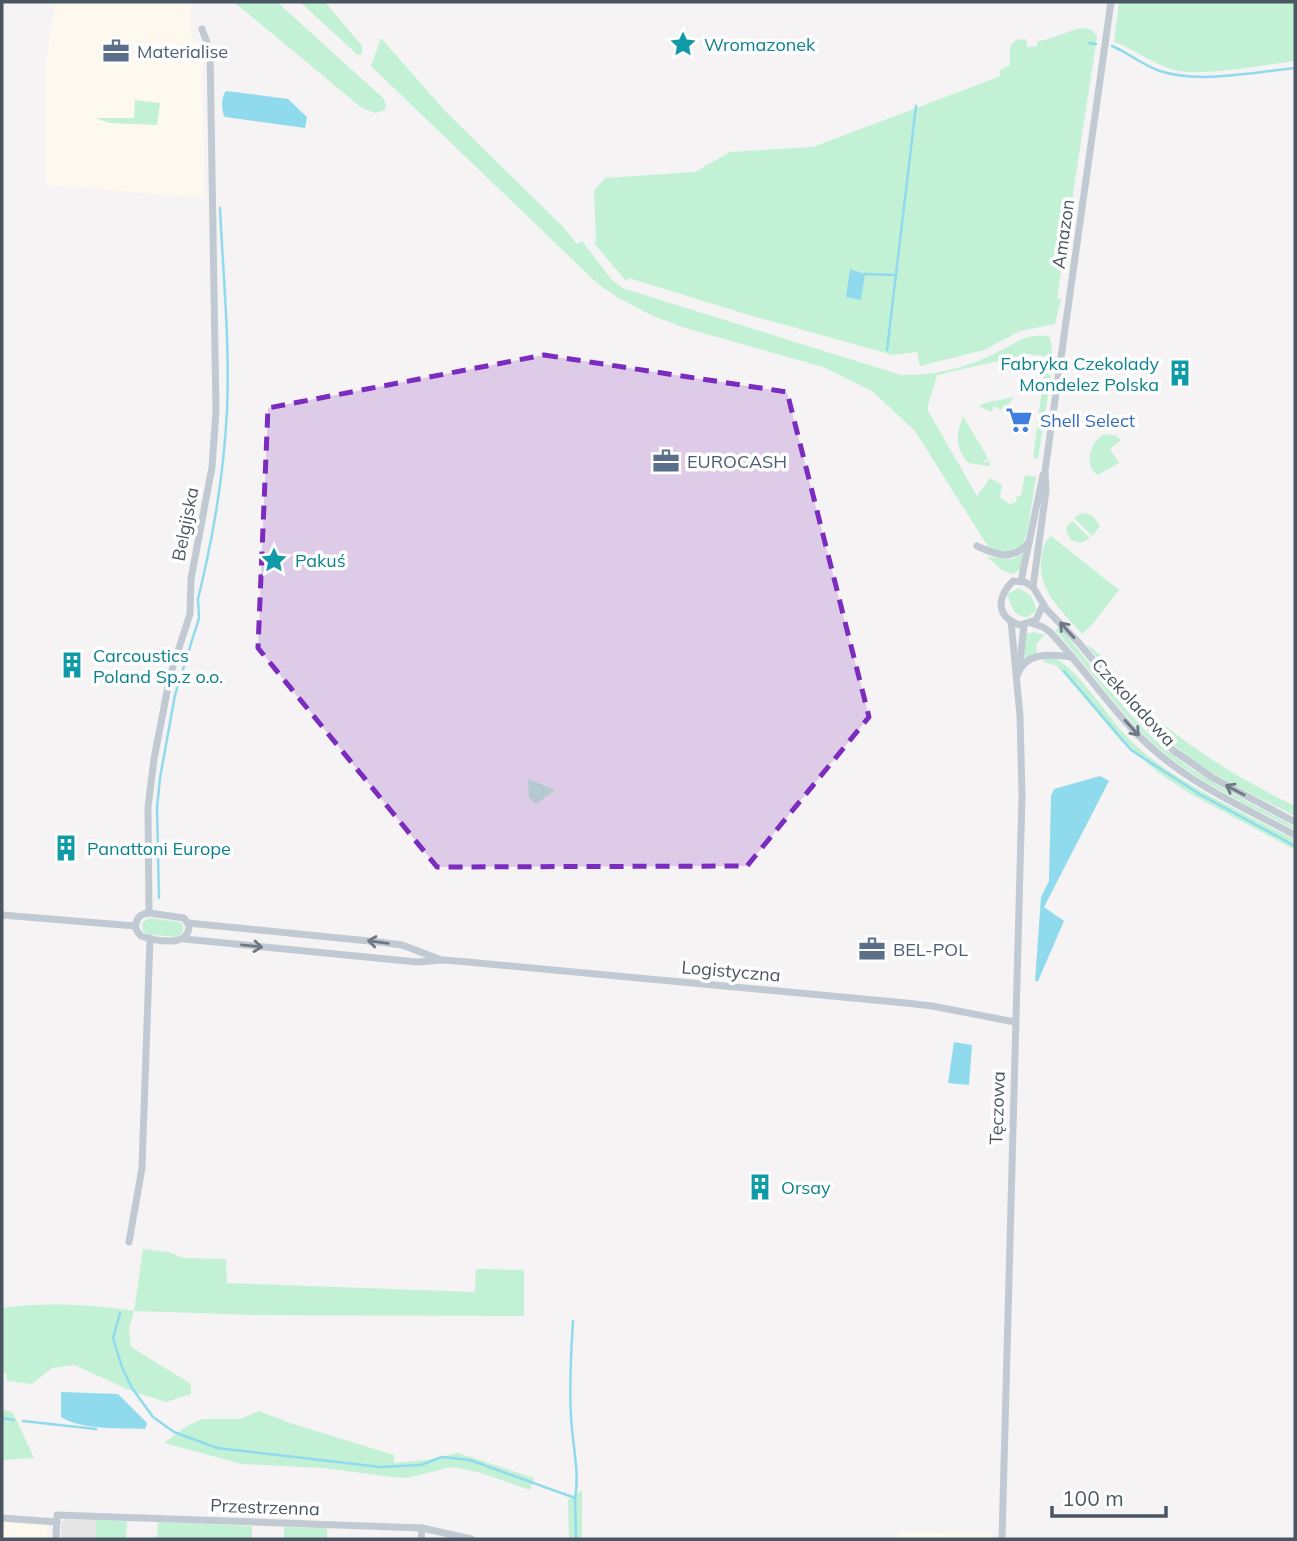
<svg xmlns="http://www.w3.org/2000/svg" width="1297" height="1541" viewBox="0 0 1297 1541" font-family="Mulish,sans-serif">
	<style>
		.commercial { fill: #fdf9ef }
		.education { fill: #e6e4e5 }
		.green { fill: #c3f1d5 }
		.water { fill: #90daee }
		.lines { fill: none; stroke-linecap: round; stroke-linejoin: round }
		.stream { stroke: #90daee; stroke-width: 2.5 }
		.minor { stroke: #c1cad2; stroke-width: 7 }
		.oneway { stroke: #6e7983 }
		.marked { fill: #7b2cbf; fill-opacity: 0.2; stroke: #7b2cbf; stroke-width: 5; stroke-dasharray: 14 9; stroke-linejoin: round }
		.labels { text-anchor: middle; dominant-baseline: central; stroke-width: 7; stroke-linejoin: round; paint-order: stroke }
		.culture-label { font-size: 18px; fill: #0d838f; stroke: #fff; text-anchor: start }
		.service-label { font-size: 18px; fill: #4e5e75; stroke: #fff; text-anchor: start }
		.street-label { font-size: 18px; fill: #4a5661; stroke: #fff }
		.shop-label { font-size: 18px; fill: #366cbe; stroke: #fff; text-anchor: start }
	</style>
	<rect width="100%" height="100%" fill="#f5f3f3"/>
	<g class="commercial">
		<path d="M55,2h131l5,4v31l11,9 2,152 -158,-13v-123z"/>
		<path d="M2,1522l46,4 -1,11 2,2h-47z"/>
		<path d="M899,1532l93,1v6h-94z"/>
	</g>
	<path class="education" d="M65,1519l31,1v19h-35v-16z"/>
	<g class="green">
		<path d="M234,2h43l106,96 3,7 -1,5 -10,3 -13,-5z"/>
		<path d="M300,2h25l37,44v8l-4,1z"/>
		<path d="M1119,2h176v59c-31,4 -92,16 -121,9 -22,-6 -39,-21 -60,-28z"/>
		<path d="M1084,28l9,2 4,7 -40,261 4,1 -6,25 -35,7 -36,19 -64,16 -3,-14 -24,3 -144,-40 -120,-37 -3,3 -32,-38 2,-2 -2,-50 11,-13 90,-6 35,-20 83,-5 188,-71 -2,-5 11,-6v-19l6,-6 10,-1 1,8 10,-1 1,-5c17,-2 29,-11 46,-13z"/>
		<path d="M381,38l64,73 119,117 13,16 5,-3 29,38 11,9 279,87c26,1 60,-6 84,-17 22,-8 41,-28 65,-21l3,20h-3l-22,-3 -91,21 -10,34 50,87 13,-18 12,7 -2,13 10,6 6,-2 1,-6h4l4,-21 11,2c-2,13 -4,26 -6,39 -4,29 -9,44 -41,32l-74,-117 -43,-40 -49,-24 -141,-40 -31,-12 -34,-18 -19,-13 -227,-218z"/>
		<path d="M135,100l25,3 -3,22 -47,-2 -15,-5h39z"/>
		<path d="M1046,370l5,7 -13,82 -5,-1 11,-84z"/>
		<path d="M1014,397l-6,8 -4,1 -3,4 -7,-4 -3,6 -12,-6 6,-3z"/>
		<path d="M963,416l25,42 -4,3 1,2 4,-3 1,6 -22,-3c-13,-16 -12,-28 -5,-47z"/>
		<path d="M1105,434l11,2 5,4 -11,9 9,14 -21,12c-15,-9 -8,-34 7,-41z"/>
		<path d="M1082,513l10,2 8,11 -8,10 -18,-18z"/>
		<path d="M1073,521l17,18 -10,4 -9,-3 -5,-9 2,-6z"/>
		<path d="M1051,536l68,54 -28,36 -9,8c-19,-22 -43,-42 -41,-72 1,-11 2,-19 10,-26z"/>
		<path d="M1024,553l-3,16 -8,5 -11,-4 -15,-13 25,2z"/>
		<path d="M1019,588l12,8 6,14 -9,7c-16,0 -16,-11 -21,-23z"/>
		<path d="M1059,627c32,36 59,78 94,111 41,39 93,62 142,89v3c-45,-24 -94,-46 -133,-79 -41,-35 -71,-81 -107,-121z"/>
		<path d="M1034,632l11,3 -9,9 1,8 -14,10 3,-28z"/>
		<path d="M1086,645c17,6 41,48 57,62 46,41 98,73 152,99v10c-40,-21 -85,-40 -120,-70 -34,-30 -61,-67 -89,-101z"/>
		<path d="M1043,658c5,0 10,-1 15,2 21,12 50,56 68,76 42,44 115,75 169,104v10l-106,-57 -30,-20 -39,-33 -63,-74 -13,-4z"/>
		<path d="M528,779l27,11 -19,14 -7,-6z"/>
		<path d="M149,918l30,4 4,3v7l-7,5 -29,-3 -4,-3 -1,-8z"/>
		<path d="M143,1249l25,3 16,6 42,1 1,24 248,9 1,-23 48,1v46l-266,-1 -124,-4 -5,18 2,18 60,37v10l-25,8 -32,-10 -60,-27 -22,3 -20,16 -25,-3 -1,-8h-4v-65c42,-6 89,-4 132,3z"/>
		<path d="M2,1405l1,4 10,4 21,45 -32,2z"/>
		<path d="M259,1411l31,12 104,32v8l33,-3 31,-7 76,25 -4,12 -52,-18 -27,-5 -44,11 -15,-1 -69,-9 -81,-4 -78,-21 23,-17 15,-7h39z"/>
		<path d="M582,1490v49h-13l-1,-39z"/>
		<path d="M96,1520l31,1 -1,18h-30z"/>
		<path d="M158,1522l94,4v13h-95z"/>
		<path d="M284,1527l43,1v11h-43z"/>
	</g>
	<g class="water">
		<path d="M226,91l62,8 19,18 -2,11 -80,-11c-4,-5 -4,-21 1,-26z"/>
		<path d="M850,269l15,5 -4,26 -15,-3z"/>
		<path d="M1100,776l9,5 -65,126 20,14 -26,60h-3l6,-84 8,-16 2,-85 3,-7z"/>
		<path d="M954,1042l18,3 -3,40 -21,-2z"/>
		<path d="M61,1392l57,2 29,29 -2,6c-23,-1 -65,1 -84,-12z"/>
	</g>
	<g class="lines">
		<g class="stream">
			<path d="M1089,43l7,1"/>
			<path d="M1112,46c17,7 30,19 48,25 39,13 94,1 135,-3"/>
			<path d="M865,274l30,1"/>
			<path d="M887,350l29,-244"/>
			<path d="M1064,671l67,79 70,45 94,51"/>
			<path d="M159,898l-2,-90 3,-30 15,-83 24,-77 -1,-19c15,-61 26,-126 29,-189 3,-67 -4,-136 -7,-202"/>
			<path d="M120,1313l-7,25 9,29 10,21 21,29 21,15 43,16 163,19 41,-2 21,-8 28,3 105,38 1,41"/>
			<path d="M573,1321c-2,32 -4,63 -2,95 1,27 9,56 4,82"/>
			<path d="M2,1418l12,2"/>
			<path d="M23,1421l73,8"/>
		</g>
		<g class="minor">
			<path d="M977,546c19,9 36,16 52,-4"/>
			<path d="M1021,581l22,-106"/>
			<path d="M1033,587l13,-96 -1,-20 66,-469"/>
			<path d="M1043,605l-7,15 -16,5c-25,-8 -23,-28 -7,-44l12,1 8,5 14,23 33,34 59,73 35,34 39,27 82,44"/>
			<path d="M1031,623l12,4 7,5c36,38 64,83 103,117 41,37 94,60 142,86"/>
			<path d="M1019,670l5,-44"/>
			<path d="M1017,676c8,-25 34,-22 55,-19"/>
			<path d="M149,913l-1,-106 6,-48 16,-83 20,-62 1,-35 21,-112 4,-56 -6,-360 -8,-22"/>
			<path d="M149,913l35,5 5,7c1,23 -33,16 -48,11 -10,-9 -5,-22 8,-23z"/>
			<path d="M2,915l133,11"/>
			<path d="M188,923l191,19 23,3 37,14"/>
			<path d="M184,939l233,23 26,-2 25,2 438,41 26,3 83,16"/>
			<path d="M129,1242l13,-74 8,-230"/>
			<path d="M2,1518l55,4"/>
			<path d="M56,1539l1,-24 365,13 49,11"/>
			<path d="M421,1539l1,-11"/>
			<path d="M1002,1539l20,-744 -2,-79 -9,-95"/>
		</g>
	</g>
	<defs><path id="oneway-shaft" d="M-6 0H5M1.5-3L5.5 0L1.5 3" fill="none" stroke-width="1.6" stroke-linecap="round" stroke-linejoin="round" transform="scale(1.75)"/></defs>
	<g class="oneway">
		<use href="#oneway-shaft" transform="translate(1067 630) rotate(-132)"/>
		<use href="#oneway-shaft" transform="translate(1132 728) rotate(48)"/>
		<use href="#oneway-shaft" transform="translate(1235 790) rotate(-152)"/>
		<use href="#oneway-shaft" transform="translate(378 942) rotate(-173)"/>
		<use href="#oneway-shaft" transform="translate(252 946) rotate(6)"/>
	</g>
	<path class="marked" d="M544,355l243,37 82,325 -122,149 -310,1 -179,-219 10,-240z"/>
	<defs>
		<g id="sight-bare" transform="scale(2.1)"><path d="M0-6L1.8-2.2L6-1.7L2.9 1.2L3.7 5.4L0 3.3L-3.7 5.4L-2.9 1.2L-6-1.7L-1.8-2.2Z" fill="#0f9aa8" stroke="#fff" stroke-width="2.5" paint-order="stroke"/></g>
		<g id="office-bare" transform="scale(2.1)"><path d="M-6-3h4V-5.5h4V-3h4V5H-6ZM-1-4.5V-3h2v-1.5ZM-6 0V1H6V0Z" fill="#5c6f8a" stroke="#fff" stroke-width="2.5" paint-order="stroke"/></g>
		<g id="building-bare" transform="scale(2.1)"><path d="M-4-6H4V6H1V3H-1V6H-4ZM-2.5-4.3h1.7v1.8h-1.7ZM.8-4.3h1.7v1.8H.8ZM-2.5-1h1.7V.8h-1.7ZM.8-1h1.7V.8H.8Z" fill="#0f9aa8" stroke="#fff" stroke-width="2.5" paint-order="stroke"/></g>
		<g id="supermarket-bare" transform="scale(2.1)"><path d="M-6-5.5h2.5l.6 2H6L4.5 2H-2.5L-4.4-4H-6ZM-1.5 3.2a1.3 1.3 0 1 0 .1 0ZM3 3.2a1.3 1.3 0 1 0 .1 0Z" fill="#3f7fe0" stroke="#fff" stroke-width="2.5" paint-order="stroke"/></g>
	</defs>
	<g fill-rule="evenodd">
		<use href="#sight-bare" x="683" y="44"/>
		<use href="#office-bare" x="116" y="51"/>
		<use href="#building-bare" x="1180" y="373"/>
		<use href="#supermarket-bare" x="1019" y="420"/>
		<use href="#office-bare" x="666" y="461"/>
		<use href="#sight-bare" x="274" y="560"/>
		<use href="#building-bare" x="72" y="665"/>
		<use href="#building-bare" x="66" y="848"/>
		<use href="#office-bare" x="872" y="949"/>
		<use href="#building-bare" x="760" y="1187"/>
	</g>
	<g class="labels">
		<g class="culture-label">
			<text x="704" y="44">Wromazonek</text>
			<text x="1159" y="363" text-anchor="end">Fabryka Czekolady<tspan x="1159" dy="21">Mondelez Polska</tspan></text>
			<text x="295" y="560">Pakuś</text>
			<text x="93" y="655">Carcoustics<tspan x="93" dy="21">Poland Sp.z o.o.</tspan></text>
			<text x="87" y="848">Panattoni Europe</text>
			<text x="781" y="1187">Orsay</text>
		</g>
		<g class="service-label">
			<text x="137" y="51">Materialise</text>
			<text x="687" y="461">EUROCASH</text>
			<text x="893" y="949">BEL-POL</text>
		</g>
		<g class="street-label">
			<text transform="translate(1063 234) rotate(-82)">Amazon</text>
			<text transform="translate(185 524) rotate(-79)">Belgijska</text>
			<text transform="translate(1134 702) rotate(47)">Czekoladowa</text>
			<text transform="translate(731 971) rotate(5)">Logistyczna</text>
			<text transform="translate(997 1108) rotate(-88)">Tęczowa</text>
			<text transform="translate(265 1507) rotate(2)">Przestrzenna</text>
		</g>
		<g class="shop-label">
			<text x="1040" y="420">Shell Select</text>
		</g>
	</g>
	<rect width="1297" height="1541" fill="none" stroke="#4a5661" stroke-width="7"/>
	<path d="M1052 1506v10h114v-10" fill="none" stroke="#4a5661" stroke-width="3.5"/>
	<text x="1062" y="1506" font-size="21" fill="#4a5661" stroke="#ffffff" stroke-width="5" paint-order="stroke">100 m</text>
</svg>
